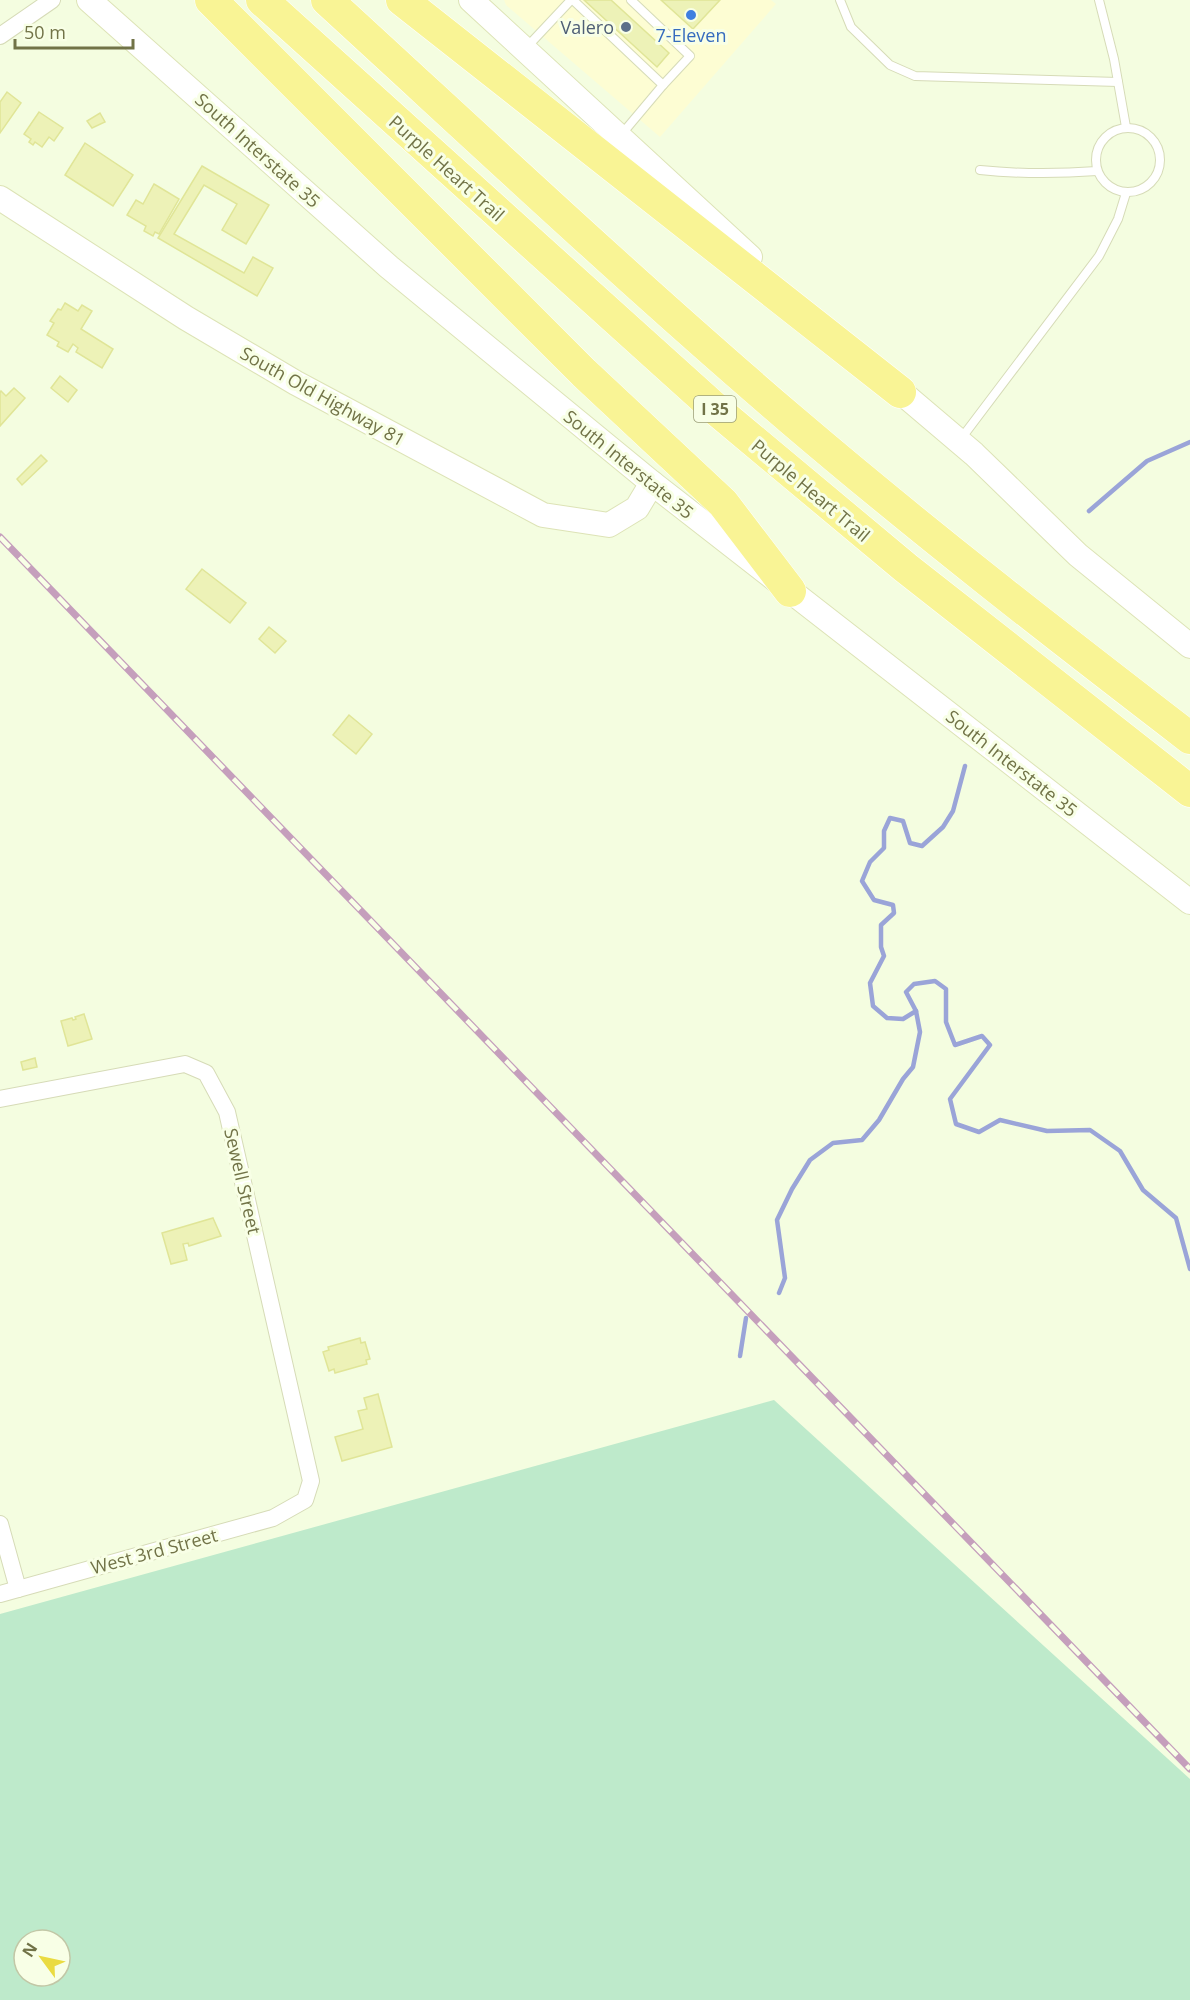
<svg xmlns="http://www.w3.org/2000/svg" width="1190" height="2000" viewBox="0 0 1190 2000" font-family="'Open Sans',sans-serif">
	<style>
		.commercial { fill: #fdfdd3 }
		.green { fill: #beeacb; fill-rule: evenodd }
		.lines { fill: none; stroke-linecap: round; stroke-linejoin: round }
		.stream { stroke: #9aa4d8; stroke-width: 4.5 }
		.building { fill: #edf2b7; stroke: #e0e597; stroke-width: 1.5 }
		.lane-casing { stroke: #d6dbb7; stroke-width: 10 }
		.street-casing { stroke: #d6dbb7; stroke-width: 18 }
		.secondary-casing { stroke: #dde3b6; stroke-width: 26 }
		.highway-casing { stroke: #fff; stroke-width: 33 }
		.lane { stroke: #fff; stroke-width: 8 }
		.street { stroke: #fff; stroke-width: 16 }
		.secondary { stroke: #fff; stroke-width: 24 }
		.highway { stroke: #f9f495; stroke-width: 32 }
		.rail-casing { stroke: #c59fbc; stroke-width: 7 }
		.rail { stroke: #f8ffe6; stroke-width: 4.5; stroke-dasharray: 14; stroke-linecap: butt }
		.shop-dot { fill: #3f7fe0; stroke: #f8ffe6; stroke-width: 2 }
		.service-dot { fill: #5c6f8a; stroke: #f8ffe6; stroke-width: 2 }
		.labels { text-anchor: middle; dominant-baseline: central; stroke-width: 6; stroke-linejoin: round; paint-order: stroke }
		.shield { fill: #f8ffe6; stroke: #9a9d77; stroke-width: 1.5 }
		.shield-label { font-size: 16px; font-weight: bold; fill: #717347 }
		.service-label { font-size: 18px; fill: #4e5e75; stroke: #f8ffe6; text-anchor: end }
		.shop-label { font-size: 18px; fill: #366cbe; stroke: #f8ffe6 }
		.street-label { font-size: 18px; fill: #717347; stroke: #f8ffe6 }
	</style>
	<rect width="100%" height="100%" fill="#f4fde0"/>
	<path class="commercial" d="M504,0h267l5,4 -116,133 -154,-132z"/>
	<path class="green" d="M774,1400l416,379v221h-1190v-386zM24,1940h36v36h-36z"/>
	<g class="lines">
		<g class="stream">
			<path d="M1089,511l58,-50 43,-19"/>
			<path d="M916,1011l-10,-19 8,-8 21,-3 11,8v33l9,23 27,-9 8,9 -40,54 6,25 23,8 21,-12 47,11 43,-1 30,21 23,39 33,28 14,51"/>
			<path d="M779,1293l6,-15 -8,-58 15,-31 18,-29 23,-17 29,-3 17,-20 24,-41 10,-12 7,-35 -4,-21 -13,8 -16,-1 -14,-12 -3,-23 14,-27 -3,-9v-22l13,-12 -1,-8 -19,-5 -12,-19 8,-19 14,-14v-17l6,-13 13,3 7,22 12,3 21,-19 10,-16 12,-45"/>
			<path d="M740,1356l6,-38"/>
		</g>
	</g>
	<g class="building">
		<path d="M584,0h27l58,53 -12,14z"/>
		<path d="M661,0h59l-27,29z"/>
		<path d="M7,92l14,11 -21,30v-31z"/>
		<path d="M39,112l24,16 -9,13 -5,-4 -7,10 -7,-5 -2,3 -4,-3 2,-3 -7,-5z"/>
		<path d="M100,113l5,9 -13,6 -5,-7z"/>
		<path d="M85,143l48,32 -20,31 -48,-31z"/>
		<path d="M202,166l67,39 -23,39 -24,-14 15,-26 -33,-19 -30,49 70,39 9,-16 20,11 -16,28 -99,-58z"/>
		<path d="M154,184l25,15 -20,35 -4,-2 -2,4 -9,-5 2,-5 -19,-11 9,-15 7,4z"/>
		<path d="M65,303l13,8 4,-6 10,6 -11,18 32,20 -11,19 -26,-16 2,-4 -5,-4 -5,8 -11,-6 2,-4 -12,-7 7,-12 -4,-2 8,-12 3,1z"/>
		<path d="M60,376l17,14 -9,12 -17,-14z"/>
		<path d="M14,388l11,10 -25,28v-33l1,-2 5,5z"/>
		<path d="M41,455l6,6 -25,24 -5,-6z"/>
		<path d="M202,569l44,34 -16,20 -44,-34z"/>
		<path d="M269,627l17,14 -11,12 -16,-14z"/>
		<path d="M349,715l23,19 -16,20 -23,-19z"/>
		<path d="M84,1014l8,25 -24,7 -7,-25 11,-3 1,2 3,-1 -1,-2z"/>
		<path d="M35,1058l2,9 -14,3 -2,-8z"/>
		<path d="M213,1218l8,18 -32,10 -1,-3 -5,1 4,16 -16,4 -9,-31z"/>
		<path d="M360,1338l1,5 4,-1 5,17 -4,1 1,4 -32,9 -1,-4 -5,2 -6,-19 6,-2 -1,-3z"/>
		<path d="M378,1394l14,53 -50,14 -7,-24 28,-8 -5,-18 9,-2 -3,-11z"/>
	</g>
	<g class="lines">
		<g class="lane-casing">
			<g id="lane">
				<path d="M573,0l90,85 -42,50"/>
				<path d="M631,0l59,56 -27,29"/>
				<path d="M840,0l11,27 39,38 25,11 203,6"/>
				<path d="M1099,0l15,59 12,68"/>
				<path d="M526,48l45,-48"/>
				<circle cx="1128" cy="160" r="32"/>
				<path d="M980,170c39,4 77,4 117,1"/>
				<path d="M960,440l139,-184 19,-37 8,-26"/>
			</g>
		</g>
		<g class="street-casing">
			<g id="street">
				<path d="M0,36l52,-36"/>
				<path d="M0,1099l185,-35 21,9 21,39 84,369 -6,19 -32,18 -273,76"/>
				<path d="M0,1524l18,65"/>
			</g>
		</g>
		<g class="secondary-casing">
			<g id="secondary">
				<path d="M89,0l300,267 263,216 538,419"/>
				<path d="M471,0l279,257"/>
				<path d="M0,198l186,120 110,65 247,132 66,10 28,-17 15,-25"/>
				<path d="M888,381l86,73 104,101 112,91"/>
			</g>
		</g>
		<g class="highway-casing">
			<g id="highway">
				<path d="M211,0l373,373 139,130 67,88"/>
				<path d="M262,0l457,412 187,156 284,223"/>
				<path d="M327,0c154,141 307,285 466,421 129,110 263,214 397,317"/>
				<path d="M402,0l498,392"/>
			</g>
		</g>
		<use href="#lane" class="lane"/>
		<use href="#street" class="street"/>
		<use href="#secondary" class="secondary"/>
		<use href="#highway" class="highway"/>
		<g class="rail-casing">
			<path id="rail" d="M0,537l1190,1232"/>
		</g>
		<use href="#rail" class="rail"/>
	</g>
	<circle class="shop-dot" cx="691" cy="15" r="6"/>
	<circle class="service-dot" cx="626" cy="27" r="6"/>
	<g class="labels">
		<rect class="shield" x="694" y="396" width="42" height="26" rx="4.5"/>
		<g class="shield-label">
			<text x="715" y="409">I 35</text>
		</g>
		<g class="service-label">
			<text x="614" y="27">Valero</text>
		</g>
		<g class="shop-label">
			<text x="691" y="35">7-Eleven</text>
		</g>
		<g class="street-label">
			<text transform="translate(258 150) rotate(42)">South Interstate 35</text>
			<text transform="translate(447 168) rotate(42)">Purple Heart Trail</text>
			<text transform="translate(323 396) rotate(29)">South Old Highway 81</text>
			<text transform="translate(629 464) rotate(39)">South Interstate 35</text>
			<text transform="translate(811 490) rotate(40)">Purple Heart Trail</text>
			<text transform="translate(1012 763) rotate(38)">South Interstate 35</text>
			<text transform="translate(243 1181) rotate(77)">Sewell Street</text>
			<text transform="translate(154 1551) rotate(-15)">West 3rd Street</text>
		</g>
	</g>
	<g transform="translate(42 1958) rotate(303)"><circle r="28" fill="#f8ffe6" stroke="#c2c7a6" stroke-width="1.5"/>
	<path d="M0-4.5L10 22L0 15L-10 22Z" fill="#eadb41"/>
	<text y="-9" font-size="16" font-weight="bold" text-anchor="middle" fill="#717347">N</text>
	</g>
	<path d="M15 39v9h118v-9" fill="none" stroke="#717347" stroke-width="3"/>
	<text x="24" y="39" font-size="18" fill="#717347" stroke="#f8ffe6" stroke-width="4.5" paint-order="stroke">50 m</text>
</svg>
